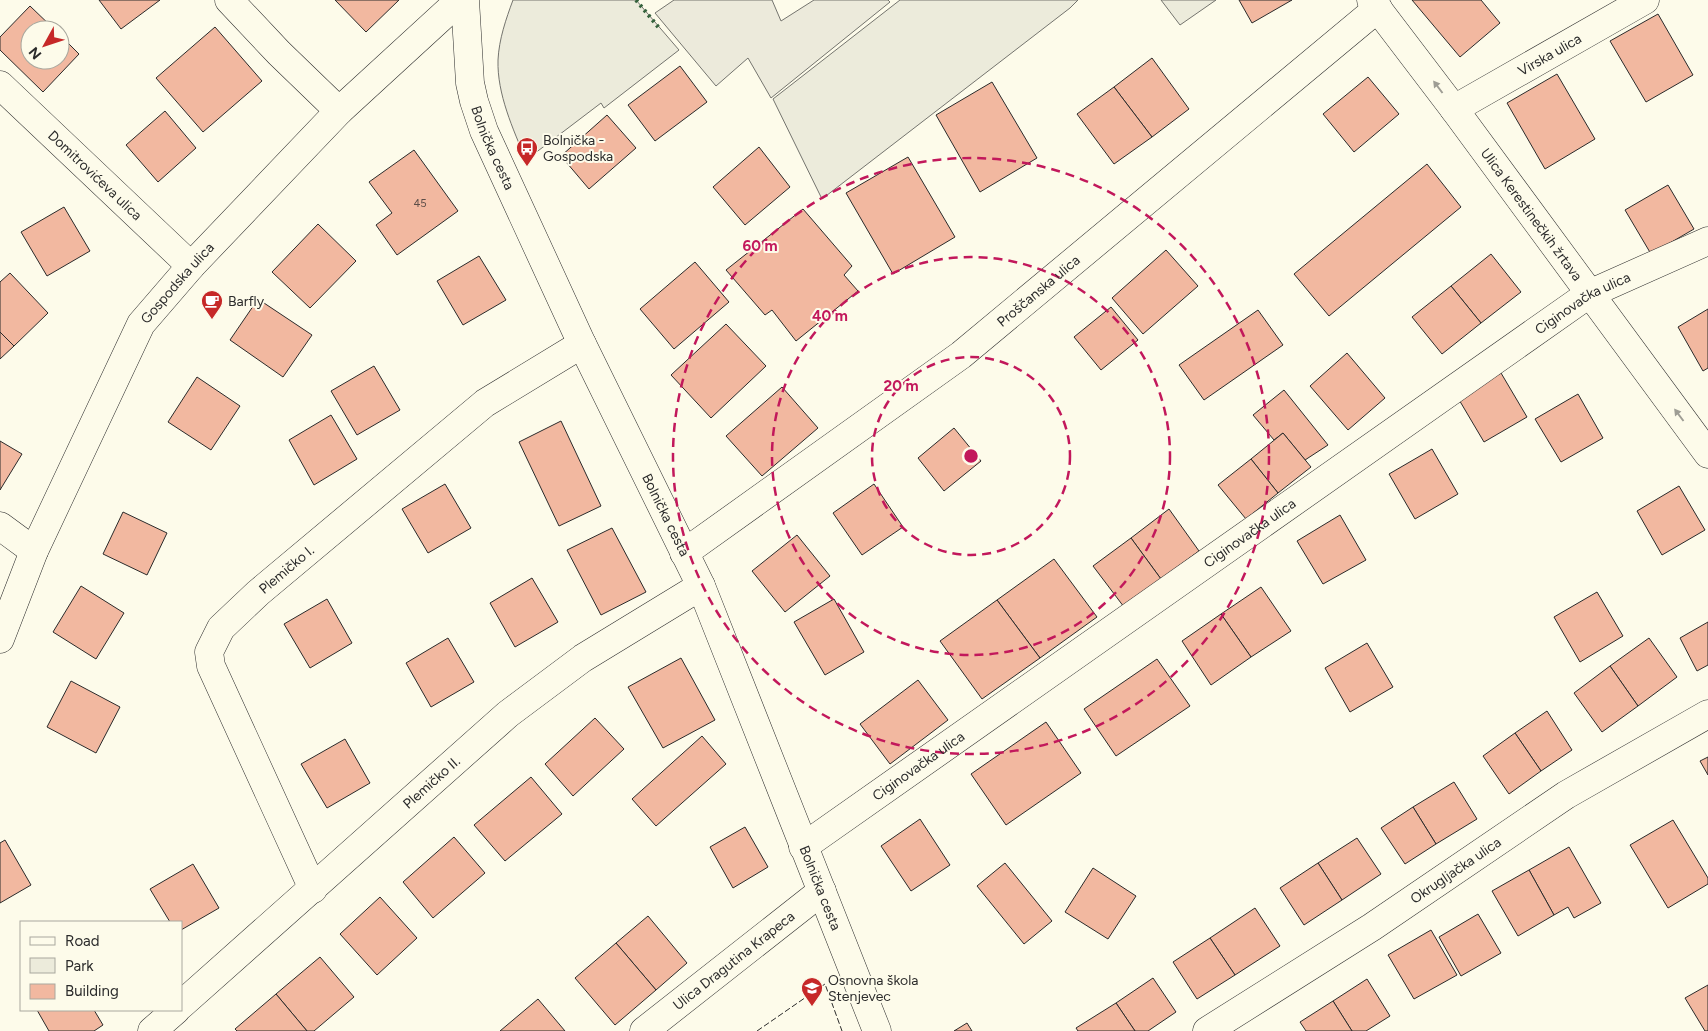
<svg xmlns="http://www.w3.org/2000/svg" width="1708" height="1031" viewBox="0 0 1708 1031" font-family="Figtree,sans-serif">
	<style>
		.green { fill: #ecebdb; stroke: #74746e }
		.parking { fill: #eceadb; stroke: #74746e }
		.building { fill: #f2b8a0; stroke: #2b2b2b }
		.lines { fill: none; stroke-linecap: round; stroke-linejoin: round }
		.street-casing { stroke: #2b2b2b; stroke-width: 29 }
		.secondary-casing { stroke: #2b2b2b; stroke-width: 29 }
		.street { stroke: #fdfbea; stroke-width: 28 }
		.secondary { stroke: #fdfbea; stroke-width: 28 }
		.hedge { stroke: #34623c; stroke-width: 4; stroke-dasharray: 2.5 4; stroke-linecap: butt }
		.fence { stroke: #2b2b2b; stroke-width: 1; stroke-dasharray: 6 2.5; stroke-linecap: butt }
		.oneway { fill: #9e9d94 }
		.ring { fill: none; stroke: #c2185b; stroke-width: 2.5; stroke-dasharray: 9 6 }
		.labels { text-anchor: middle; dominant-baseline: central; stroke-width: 4; stroke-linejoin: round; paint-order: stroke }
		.number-label { font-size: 11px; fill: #5d4e48 }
		.street-label { font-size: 14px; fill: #2b2b2b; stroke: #fdfbea }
		.poi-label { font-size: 14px; fill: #2b2b2b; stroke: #fdfbea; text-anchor: start }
		.centre { fill: #c2185b; stroke: #fdfbea; stroke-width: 2.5 }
		.ring-label { font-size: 15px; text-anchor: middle; font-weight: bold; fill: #c2185b; stroke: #fdfbea; stroke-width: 4; stroke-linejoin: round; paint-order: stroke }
	</style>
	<rect width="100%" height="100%" fill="#fdfbea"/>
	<g class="green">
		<path d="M513,0h123l43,50 -75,58 -3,-5 -75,57c-13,-31 -29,-66 -28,-100 1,-21 8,-41 15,-60z"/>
		<path d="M900,0h178l-8,8 -248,191 -49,-100z"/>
		<path d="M1161,0h55l-36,25z"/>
	</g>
	<path class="parking" d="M674,0h98l9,21 33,-21h74l2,2 -119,96 -23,-40 -32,28 -61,-73z"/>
	<g class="building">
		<path d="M99,0h61l-39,29z"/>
		<path d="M335,0h64l-33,32z"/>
		<path d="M1239,0h53l-40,23z"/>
		<path d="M1412,0h69l19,23 -40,34z"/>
		<path d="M30,6l25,24h-25v30h30v-25l19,19 -36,38 -43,-42v-13z"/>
		<path d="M1658,14l35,61 -47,27 -36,-61z"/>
		<path d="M215,27l47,54 -59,51 -47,-54z"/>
		<path d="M1152,58l37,51 -37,28 -38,-50z"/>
		<path d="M680,66l27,36 -52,39 -27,-36z"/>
		<path d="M1557,74l38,65 -50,30 -38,-66z"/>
		<path d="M1368,77l31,37 -45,38 -31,-38z"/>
		<path d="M992,82l45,76 -57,34 -44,-77z"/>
		<path d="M1114,87l38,50 -38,27 -37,-50z"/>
		<path d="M165,111l31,37 -38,34 -32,-37z"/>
		<path d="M607,115l29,33 -47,41 -28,-33z"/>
		<path d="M759,147l31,40 -45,38 -32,-38z"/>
		<path d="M414,150l44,61 -61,44 -21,-30 16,-12 -23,-31z"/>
		<path d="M908,157l47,80 -62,37 -47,-81z"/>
		<path d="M1427,164l34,43 -132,109 -35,-42z"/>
		<path d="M1668,185l26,44 -43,25 -26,-44z"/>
		<path d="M64,207l26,44 -43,25 -26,-44z"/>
		<path d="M803,209l49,57 -8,9 14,16 -62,50 -24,-31 -7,5 -39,-45z"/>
		<path d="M318,224l38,37 -46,47 -38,-36z"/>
		<path d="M1166,250l32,36 -55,48 -31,-36z"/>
		<path d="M1491,254l30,38 -40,31 -30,-37z"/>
		<path d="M479,256l27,44 -43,25 -26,-44z"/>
		<path d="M695,262l34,40 -55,47 -34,-40z"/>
		<path d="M10,273l38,40 -34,33 -14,-14v-50z"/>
		<path d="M1451,286l30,37 -39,31 -30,-37z"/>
		<path d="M258,299l54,36 -29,42 -53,-37z"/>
		<path d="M1111,307l27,33 -37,30 -27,-33z"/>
		<path d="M1708,309v59l-5,3 -25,-44z"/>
		<path d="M1258,310l25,35 -79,55 -25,-35z"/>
		<path d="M726,324l40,42 -55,52 -40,-43z"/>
		<path d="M0,332l14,14 -14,13z"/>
		<path d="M1347,353l38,45 -37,32 -38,-44z"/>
		<path d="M374,366l26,44 -43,25 -26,-44z"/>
		<path d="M1501,373l26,44 -43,25 -26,-44z"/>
		<path d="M197,377l43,29 -29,44 -43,-28z"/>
		<path d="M782,387l36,41 -56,48 -36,-40z"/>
		<path d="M1284,390l44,55 -23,15 -22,-27 -9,7 -21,-25z"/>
		<path d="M1578,394l25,44 -42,24 -26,-43z"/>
		<path d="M331,415l26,44 -43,26 -25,-45z"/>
		<path d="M561,421l40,85 -42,20 -40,-84z"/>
		<path d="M954,428l27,33 -37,30 -26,-33z"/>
		<path d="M1283,433l28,34 -33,26 -27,-34z"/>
		<path d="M0,441l22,13 -22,36z"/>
		<path d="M1432,449l26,45 -43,25 -26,-45z"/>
		<path d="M1251,459l27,34 -32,26 -28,-34z"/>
		<path d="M445,484l26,44 -43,25 -26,-44z"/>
		<path d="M874,484l29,43 -41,28 -29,-42z"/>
		<path d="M1679,486l26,44 -43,25 -25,-44z"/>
		<path d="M1169,509l30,42 -38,28 -30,-41z"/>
		<path d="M123,512l44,21 -20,42 -44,-21z"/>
		<path d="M1340,515l26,45 -43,24 -26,-43z"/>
		<path d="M612,528l34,64 -45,23 -34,-65z"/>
		<path d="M797,535l33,41 -45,36 -33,-41z"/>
		<path d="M1131,538l30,41 -37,28 -31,-41z"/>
		<path d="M1054,559l43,58 -57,41 -43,-58z"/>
		<path d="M532,578l26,44 -43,25 -25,-44z"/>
		<path d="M81,586l43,27 -28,46 -43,-27z"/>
		<path d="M1261,587l30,44 -40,26 -30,-43z"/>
		<path d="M1597,592l26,44 -43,26 -26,-45z"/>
		<path d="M327,599l25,44 -42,25 -26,-44z"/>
		<path d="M834,599l30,53 -39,23 -31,-53z"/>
		<path d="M997,600l43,58 -58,41 -42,-58z"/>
		<path d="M1221,614l30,43 -40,28 -29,-44z"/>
		<path d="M1708,622v43l-11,6 -17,-33z"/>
		<path d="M448,638l26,44 -43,25 -25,-44z"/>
		<path d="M1649,638l28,39 -39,29 -28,-40z"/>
		<path d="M1367,643l26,44 -43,25 -25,-44z"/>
		<path d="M681,658l34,62 -52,28 -35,-61z"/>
		<path d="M1157,659l33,47 -74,50 -32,-47z"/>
		<path d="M1610,666l28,40 -36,26 -28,-39z"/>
		<path d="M918,680l30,40 -58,44 -30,-40z"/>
		<path d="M71,681l49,26 -24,46 -49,-26z"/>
		<path d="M1547,711l25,39 -31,21 -26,-38z"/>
		<path d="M595,718l29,31 -51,47 -28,-32z"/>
		<path d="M1046,722l35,51 -75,52 -35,-51z"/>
		<path d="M1515,733l26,38 -32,23 -26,-38z"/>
		<path d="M702,736l24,28 -70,62 -24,-27z"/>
		<path d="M345,739l25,44 -43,25 -26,-44z"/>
		<path d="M1708,757v18l-8,-14z"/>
		<path d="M531,777l31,37 -57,47 -31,-36z"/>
		<path d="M1454,782l23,37 -41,25 -23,-37z"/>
		<path d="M1413,807l23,37 -31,20 -24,-36z"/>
		<path d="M920,819l30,46 -39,26 -30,-45z"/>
		<path d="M1673,820l35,58v6l-40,24 -38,-63z"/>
		<path d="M745,827l23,40 -35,21 -23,-41z"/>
		<path d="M454,837l31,36 -52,45 -30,-36z"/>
		<path d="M1357,838l24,36 -39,26 -24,-37z"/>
		<path d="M5,840l26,45 -31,18v-60z"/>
		<path d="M1569,847l32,56 -27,15 -6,-11 -14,8 -25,-45z"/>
		<path d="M1005,863l47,58 -28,23 -47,-58z"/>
		<path d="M1318,863l24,37 -38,25 -24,-37z"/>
		<path d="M193,864l26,44 -38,22v-8h-11l-20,-33z"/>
		<path d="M1093,868l43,28 -28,43 -43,-27z"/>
		<path d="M1529,870l25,45 -36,21 -26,-45z"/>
		<path d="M380,897l37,41 -40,37 -37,-41z"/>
		<path d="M1255,908l25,38 -45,29 -25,-37z"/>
		<path d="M1478,914l23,39 -40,23 -22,-39z"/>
		<path d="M648,916l39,47 -31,27 -40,-47z"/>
		<path d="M1431,930l26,45 -43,24 -26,-44z"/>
		<path d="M1210,938l25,37 -38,24 -24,-37z"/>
		<path d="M616,943l40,47 -41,35 -40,-47z"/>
		<path d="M320,957l34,40 -40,34h-7l-31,-37z"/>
		<path d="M1153,978l23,34 -28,19h-13l-19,-28z"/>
		<path d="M1367,979l23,37 -24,15h-14l-19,-30z"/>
		<path d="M1708,985v46h-3l-20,-33z"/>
		<path d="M276,994l31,37h-70l-2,-2z"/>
		<path d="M538,999l27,32h-65z"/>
		<path d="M1333,1001l19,30h-46l-6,-9z"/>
		<path d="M1116,1003l19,28h-57l-2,-3z"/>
		<path d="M37,1010h57l9,15 -9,6h-45z"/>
		<path d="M967,1023l5,8h-18z"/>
	</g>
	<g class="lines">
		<g class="street-casing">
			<g id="street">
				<path d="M229,0l50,53 60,58"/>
				<path id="s1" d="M1371,0l83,109 254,345"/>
				<path id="s2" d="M0,85l191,181"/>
				<path id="s3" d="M1454,109l191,-109"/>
				<path d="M0,526l34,25"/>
				<path id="s4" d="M684,553l277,-198 417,-347"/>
				<path id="s5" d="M803,847l786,-553 119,-53"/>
				<path id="s6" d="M313,889l-102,-223 -2,-14 12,-24 37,-35 227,-190 97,-59"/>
				<path id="s7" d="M181,1005l327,-291 75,-56 118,-72"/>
				<path d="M152,1031l24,-21"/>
				<path id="s8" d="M644,1031l178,-140"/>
				<path id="s9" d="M1207,1031l165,-104 194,-132 142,-81"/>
			</g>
		</g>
		<g class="secondary-casing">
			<g id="secondary">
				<path id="s10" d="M465,0l5,83 4,18 10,30 98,213 119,242 176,445"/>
				<path id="s11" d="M0,639l34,-88 107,-227 50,-58 148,-155 121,-111"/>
			</g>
		</g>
		<use href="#street" class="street"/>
		<use href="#secondary" class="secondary"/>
		<path class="hedge" d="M636,0l23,28"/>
		<path class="fence" d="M757,1031l68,-47 17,47"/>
	</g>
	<defs><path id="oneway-solid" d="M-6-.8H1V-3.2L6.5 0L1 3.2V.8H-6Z" transform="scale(1.25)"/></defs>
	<g class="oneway">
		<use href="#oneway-solid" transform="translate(1438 87) rotate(-127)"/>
		<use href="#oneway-solid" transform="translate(1679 415) rotate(-127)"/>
	</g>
	<g class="ring">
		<circle cx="971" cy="456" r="99"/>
		<circle cx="971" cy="456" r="199"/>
		<circle cx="971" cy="456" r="298"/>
	</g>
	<defs>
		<g id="bus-pin" transform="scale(1.125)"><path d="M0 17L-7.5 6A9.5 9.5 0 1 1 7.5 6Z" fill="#c62828" stroke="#fdfbea"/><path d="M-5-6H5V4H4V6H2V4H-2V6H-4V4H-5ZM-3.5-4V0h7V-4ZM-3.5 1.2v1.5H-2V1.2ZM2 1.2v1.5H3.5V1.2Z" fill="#fff"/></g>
		<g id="cafe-pin" transform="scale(1.125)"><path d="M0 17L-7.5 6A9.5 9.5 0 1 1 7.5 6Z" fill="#c62828" stroke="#fdfbea"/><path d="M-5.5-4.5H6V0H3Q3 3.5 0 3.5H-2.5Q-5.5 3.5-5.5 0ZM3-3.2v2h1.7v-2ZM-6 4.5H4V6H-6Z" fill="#fff"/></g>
		<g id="school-pin" transform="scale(1.125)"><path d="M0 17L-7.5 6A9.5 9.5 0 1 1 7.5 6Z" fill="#c62828" stroke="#fdfbea"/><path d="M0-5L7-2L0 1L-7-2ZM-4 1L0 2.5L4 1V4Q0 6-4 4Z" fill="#fff"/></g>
	</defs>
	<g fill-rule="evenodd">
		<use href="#bus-pin" x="527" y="148"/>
		<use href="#cafe-pin" x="212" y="301"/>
		<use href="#school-pin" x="812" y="988"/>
	</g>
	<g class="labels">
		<g class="number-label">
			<text x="420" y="203">45</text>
		</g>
		<g class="street-label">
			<text stroke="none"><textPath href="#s3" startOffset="110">Virska ulica</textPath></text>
			<text stroke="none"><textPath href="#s10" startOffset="152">Bolnička cesta</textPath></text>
			<text stroke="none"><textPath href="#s2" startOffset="131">Domitrovićeva ulica</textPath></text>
			<text stroke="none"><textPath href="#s1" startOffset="268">Ulica Kerestinečkih žrtava</textPath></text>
			<text stroke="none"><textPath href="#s11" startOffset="400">Gospodska ulica</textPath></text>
			<text stroke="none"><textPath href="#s4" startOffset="441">Proščanska ulica</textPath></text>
			<text stroke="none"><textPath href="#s5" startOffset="951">Ciginovačka ulica</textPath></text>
			<text stroke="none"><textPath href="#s10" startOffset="558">Bolnička cesta</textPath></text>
			<text stroke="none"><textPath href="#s5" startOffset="546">Ciginovačka ulica</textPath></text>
			<text stroke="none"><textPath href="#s6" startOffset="374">Plemičko I.</textPath></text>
			<text stroke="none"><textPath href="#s5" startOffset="141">Ciginovačka ulica</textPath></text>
			<text stroke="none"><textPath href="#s7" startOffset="335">Plemičko II.</textPath></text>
			<text stroke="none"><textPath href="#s9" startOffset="296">Okrugljačka ulica</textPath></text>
			<text stroke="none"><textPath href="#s10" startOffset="962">Bolnička cesta</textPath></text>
			<text stroke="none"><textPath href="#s8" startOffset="114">Ulica Dragutina Krapeca</textPath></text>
		</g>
		<g class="poi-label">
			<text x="543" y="140">Bolnička -<tspan x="543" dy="16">Gospodska</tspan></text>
			<text x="228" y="301">Barfly</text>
			<text x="828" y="980">Osnovna škola<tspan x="828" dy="16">Stenjevec</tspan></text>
		</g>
	</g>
	<circle cx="971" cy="456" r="8" class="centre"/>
	<g class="ring-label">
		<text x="760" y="251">60 m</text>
		<text x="830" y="321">40 m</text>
		<text x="901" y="391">20 m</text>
	</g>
	<rect x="20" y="921" width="162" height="90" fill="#fdfbea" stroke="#a9a89e"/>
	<rect x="30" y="937" width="25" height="8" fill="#fdfbea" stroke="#a9a89e"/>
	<text x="65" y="946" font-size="15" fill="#2b2b2b">Road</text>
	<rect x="30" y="958" width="25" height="15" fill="#ecebdb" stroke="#a9a89e"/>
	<text x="65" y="971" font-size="15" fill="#2b2b2b">Park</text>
	<rect x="30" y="984" width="25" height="15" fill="#f2b8a0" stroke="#a9a89e"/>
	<text x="65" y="996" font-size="15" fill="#2b2b2b">Building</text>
	<g transform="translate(45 45) rotate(230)"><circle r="24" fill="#fdfbea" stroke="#a9a89e"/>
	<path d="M0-4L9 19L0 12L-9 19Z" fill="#c62828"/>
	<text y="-8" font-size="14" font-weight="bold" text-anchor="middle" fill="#2b2b2b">N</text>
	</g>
</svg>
